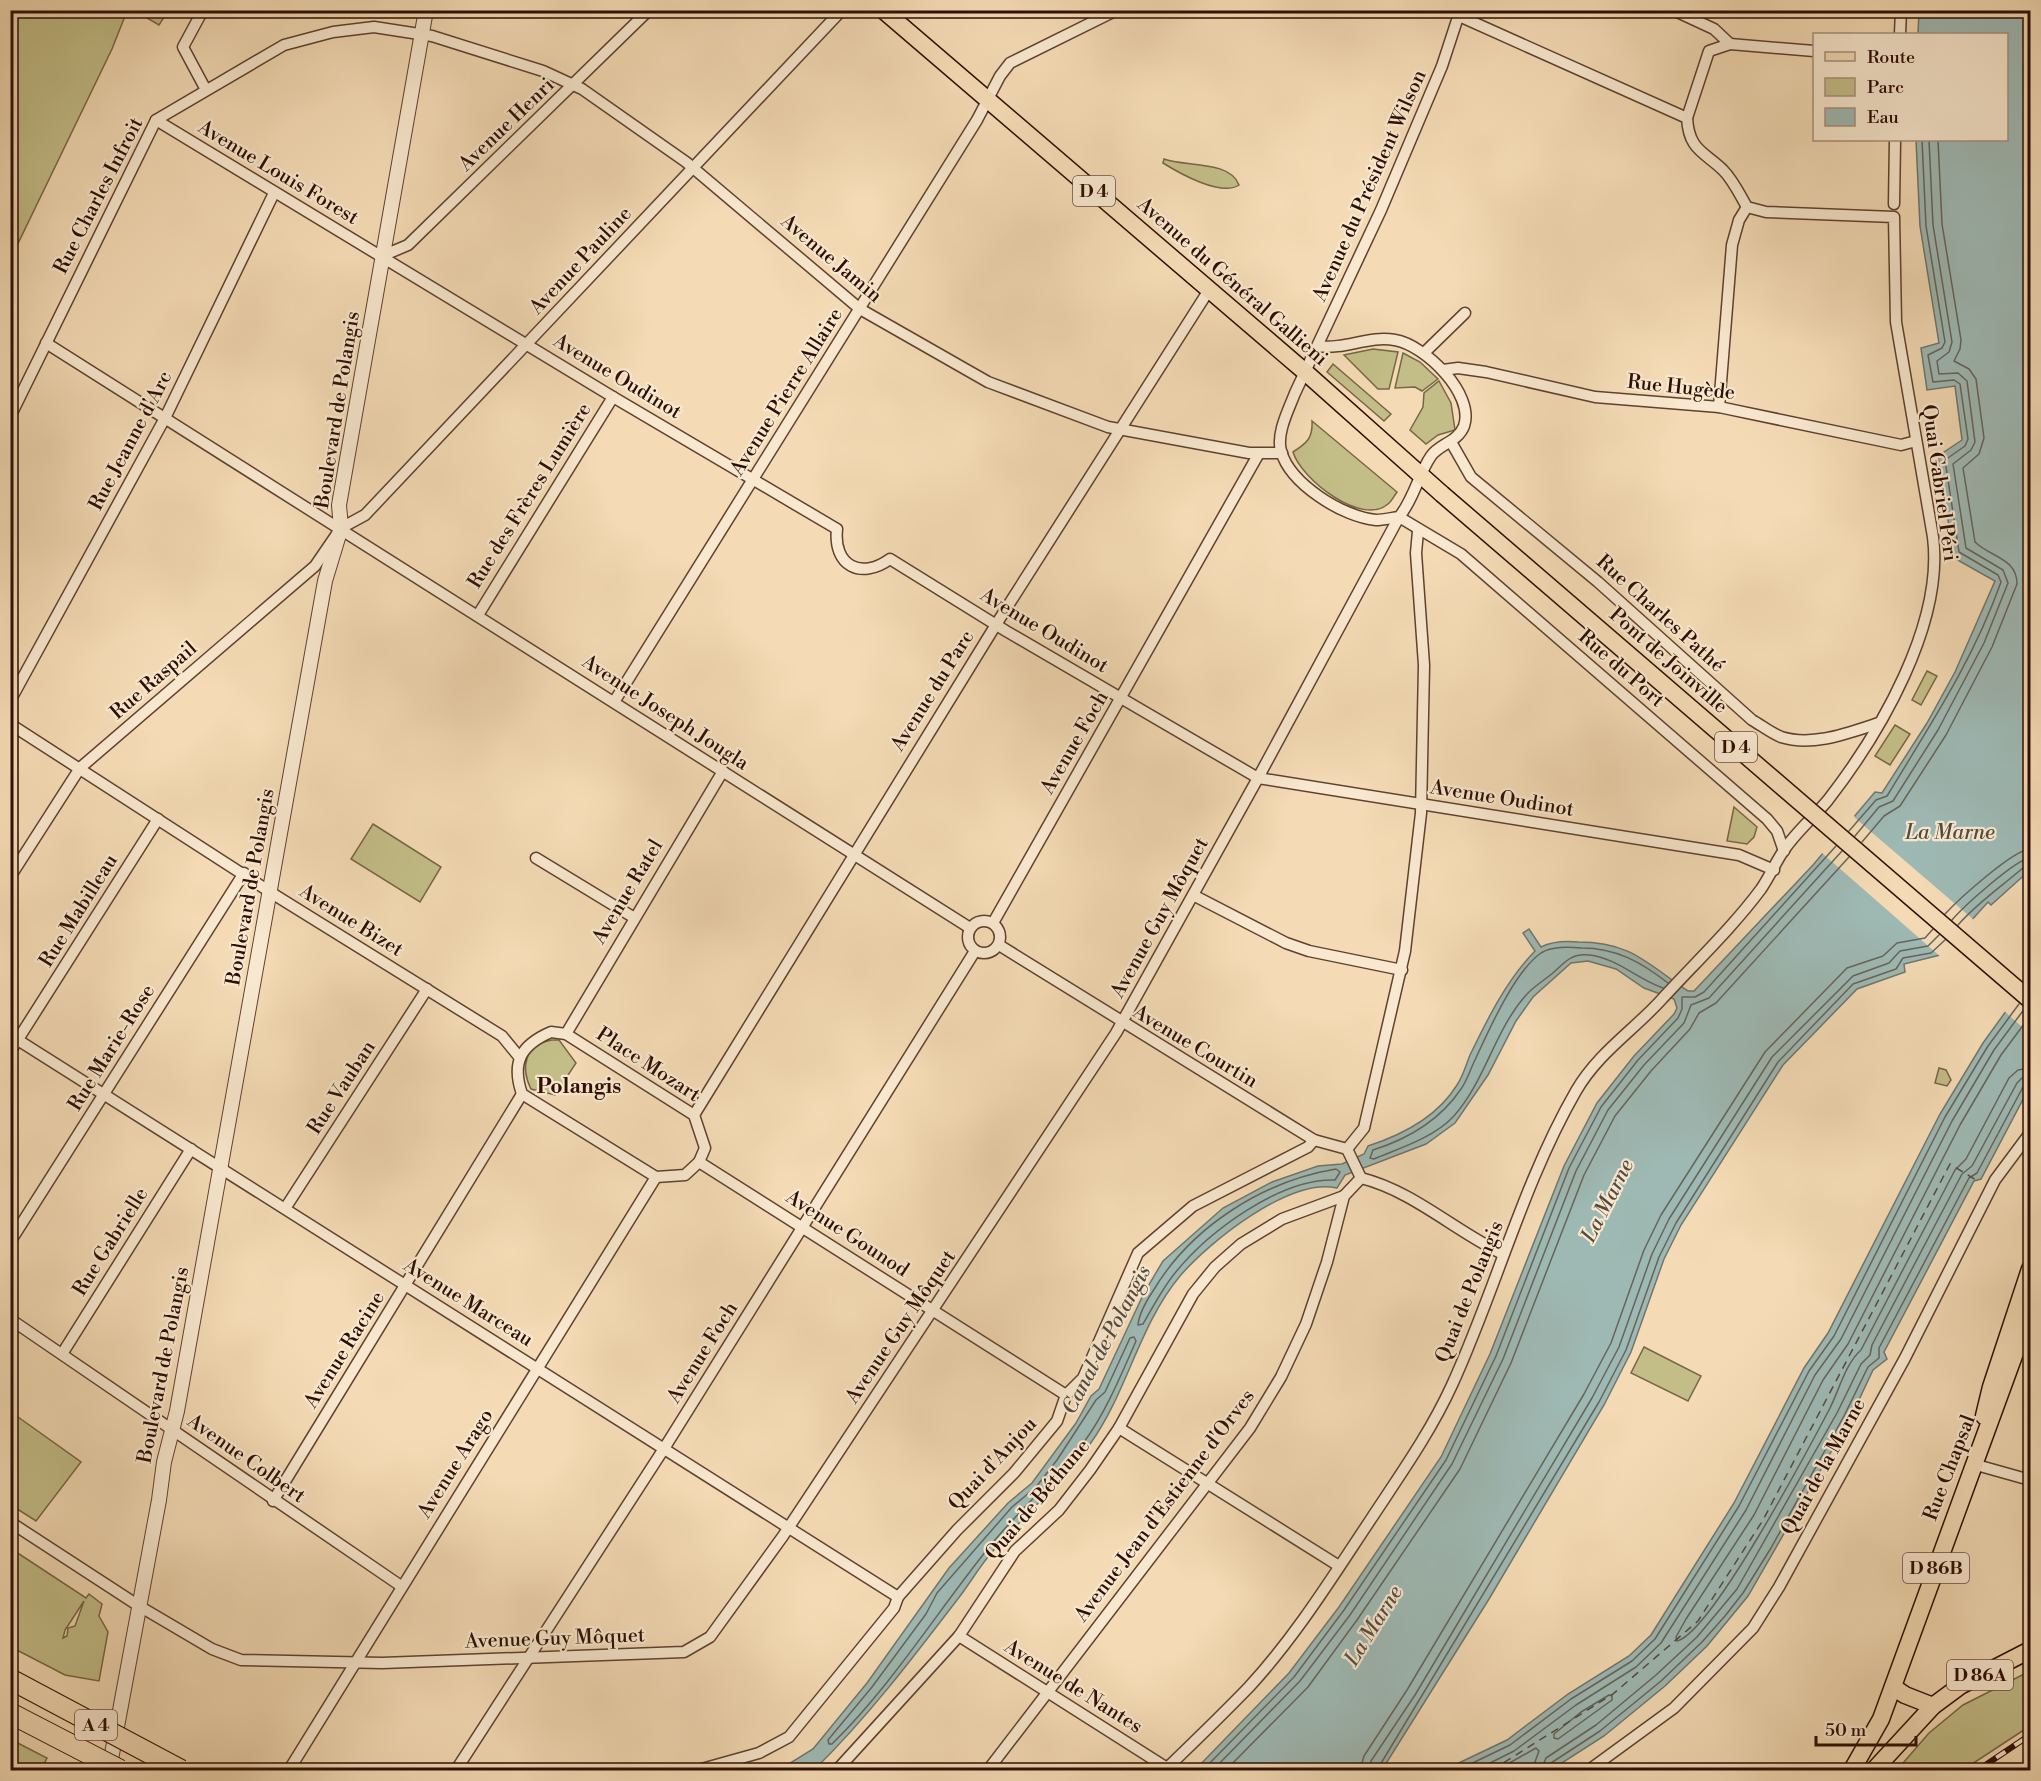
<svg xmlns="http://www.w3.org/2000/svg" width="2041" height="1781" viewBox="0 0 2041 1781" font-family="'Libre Bodoni',serif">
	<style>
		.green { fill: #c3be88; stroke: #786645; stroke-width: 1.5; fill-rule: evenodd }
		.water { fill: #9eb9b4; stroke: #71756d; stroke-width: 1.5 }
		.pier { fill: #f4dbb5 }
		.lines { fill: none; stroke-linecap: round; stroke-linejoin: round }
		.shore { stroke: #66645b; stroke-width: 1.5 }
		.ferry { stroke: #554a40; stroke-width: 1.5; stroke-dasharray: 8 6; stroke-linecap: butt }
		.minor-casing { stroke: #5f412f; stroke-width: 13 }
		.tertiary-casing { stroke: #5f412f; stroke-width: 16 }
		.primary-casing { stroke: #2d0e02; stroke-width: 19 }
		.minor { stroke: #f8e8cf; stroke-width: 10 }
		.tertiary { stroke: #f8e8cf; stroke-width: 14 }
		.primary { stroke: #f4dbb5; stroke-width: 16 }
		.rail-casing { stroke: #2d0e02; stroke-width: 6 }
		.rail { stroke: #f8e8cf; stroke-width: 4; stroke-dasharray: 11; stroke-linecap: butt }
		.primary-bridge-casing { stroke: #2d0e02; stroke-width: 19; stroke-linecap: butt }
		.motorway-bridge-casing { stroke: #2d0e02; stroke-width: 22; stroke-linecap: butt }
		.primary-bridge { stroke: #f4dbb5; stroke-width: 16 }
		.motorway-bridge { stroke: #f4dbb5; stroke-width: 20 }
		.labels { text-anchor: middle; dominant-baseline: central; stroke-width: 4.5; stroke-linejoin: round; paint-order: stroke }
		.shield { fill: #f8e8cf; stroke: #6a4f40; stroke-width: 1.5 }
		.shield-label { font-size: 18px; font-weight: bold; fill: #2d0e02 }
		.street-label { font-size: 20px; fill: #2d0e02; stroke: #f8e8cf }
		.water-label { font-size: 21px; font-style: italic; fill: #554a40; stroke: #f8e8cf }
		.neighbourhood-label { font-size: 21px; font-weight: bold; fill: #2d0e02; stroke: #f8e8cf }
	</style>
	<rect width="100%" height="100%" fill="#f4dbb5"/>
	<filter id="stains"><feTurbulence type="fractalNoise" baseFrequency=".00333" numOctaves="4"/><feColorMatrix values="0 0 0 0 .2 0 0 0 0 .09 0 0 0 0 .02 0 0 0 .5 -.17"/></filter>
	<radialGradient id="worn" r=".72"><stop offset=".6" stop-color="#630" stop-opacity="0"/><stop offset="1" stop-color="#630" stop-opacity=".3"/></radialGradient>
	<g class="green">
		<path d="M10,11h117l-15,38 -101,209z"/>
		<path d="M135,11h33l-9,14z"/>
		<path d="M1164,159c20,8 66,1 75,26 -18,12 -60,-12 -76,-22z"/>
		<path d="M1373,349l25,3 -9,37h-11l-34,-34z"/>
		<path d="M1403,353l17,9 18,17 -16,12 -7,-4 -20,1z"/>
		<path d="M1333,364l58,50 -7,7 -57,-49z"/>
		<path d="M1439,381l12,22 4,27 -17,5 -12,9 -16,-14 13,-23 1,-14z"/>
		<path d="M1312,421l85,71c-3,4 -5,9 -9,12 -26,23 -87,-25 -95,-52 14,-9 20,-14 19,-31z"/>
		<path d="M1927,671l10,5 -16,29 -9,-5z"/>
		<path d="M1895,725l15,9 -20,31 -15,-9z"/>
		<path d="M1734,807l23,20 -3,10 -7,7 -20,-3z"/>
		<path d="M373,824l68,43 -21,35 -69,-43z"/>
		<path d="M552,1040h7l17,23 -21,32 -24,-6c-11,-22 -6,-45 21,-49z"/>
		<path d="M1939,1068l7,2 5,10 -4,6 -12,-3z"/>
		<path d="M1644,1347l57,29 -13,25 -57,-28z"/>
		<path d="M11,1412l70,50 -45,59 -25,-16z"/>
		<path d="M10,1548l76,50 3,-4 13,10 -3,12 9,16 -9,49 -34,-6 -54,-28zM84,1601l-9,25 -7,2 -1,8 -4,2 2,-8z"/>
		<path d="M2030,1671v55l-67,44h-66l32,-37 34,-28z"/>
		<path d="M10,1739l37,19 -6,12h-25l-5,-2z"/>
	</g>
	<g class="water">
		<path d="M1919,11h111v859l-39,35 -3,-3 -48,53 -36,9 1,8 -48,17 -74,76 -102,160 -17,34 -33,93 -27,53 -115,194 -107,171h-187l94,-97 50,-66 102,-150 49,-103 74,-188 33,-63 37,-47 40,-42 3,-6 -3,-9 -30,-11 -28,-19 -28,-8 -17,2 -38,34 -17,24 -28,54 -33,48 -29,21 -81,31 -8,13c-47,-11 -128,54 -157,88 -41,49 -53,117 -90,168 -29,39 -66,72 -98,108 -13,15 -23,33 -35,48 -45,59 -90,118 -143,170h-35l34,-21 54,-66 82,-115 59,-65 24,-20 44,-60 15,-27 8,-7 45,-96 19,-32 60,-53 49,-26 46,-16 24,-2 22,-10 4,-8c34,-11 70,-30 89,-61 6,-9 9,-20 13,-30 18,-37 36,-74 65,-104l-12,-18 6,-4 12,18c12,-6 25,-6 37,-5 54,0 69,22 110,49h6l119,-126 62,-73 7,1 45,-70 28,-51 40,-91 -41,-23 -16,-102 24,-16 -7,-54 -28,4 -6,-42 18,-5 -19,-117 -4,-86h90v-106h-88z"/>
		<path d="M2030,978v108l-49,93 -7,2 -90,171 3,7 -14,11 -23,49 -102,177 -41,50 -42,40 -61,50 -53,34h-107l63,-30 61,-46 61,-38 22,-21 83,-132 70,-135 24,-35 112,-219 43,-71z"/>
	</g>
	<g class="pier">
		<path d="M1853,812l2,6 119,102 -32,38 -120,-105 -4,1z"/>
		<path d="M2030,975v59l-27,-24z"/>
	</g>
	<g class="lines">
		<g class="shore">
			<path d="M1849,831l27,-31 11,-4c43,-71 86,-135 114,-214l-3,-7 -39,-23 -14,-92 20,-14 3,-7 -8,-55 -6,-4 -21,2 -5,-27 14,-7 3,-6 -19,-116 -4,-86"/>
			<path d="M1855,836l24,-29 14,-6 45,-71 46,-87 24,-60 -5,-13 -37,-22 -13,-84 18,-14 4,-8 -8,-61 -9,-8 -19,1 -2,-13 12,-9 3,-10 -19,-117 -4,-85"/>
			<path d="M1862,842l22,-26 16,-10 46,-71 46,-88 25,-63c0,-26 -27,-27 -42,-42l-12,-74 16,-14 5,-16 -8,-59 -7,-10 -15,-8 6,-12 1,-9 -19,-116 -4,-84"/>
			<path d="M1945,914c14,-15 68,-64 85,-65"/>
			<path d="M1952,920c11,-13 64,-61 78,-62"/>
			<path d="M1958,925c20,-23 43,-38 66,-58l6,-1"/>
			<path d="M1663,988c-26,-9 -46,-30 -74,-33 -17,-2 -24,7 -35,17 -8,7 -18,13 -25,20 -34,35 -43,89 -76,125 -20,21 -53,31 -79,42l-4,-1 3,-8c35,-11 67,-30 88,-61 6,-8 9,-19 14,-29 14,-30 39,-88 66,-107 11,-7 28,-6 41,-5 34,0 59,14 86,35"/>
			<path d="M2030,1016l-29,39 -41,70 -112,219 -25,36 -69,135 -68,104 -10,18 1,4c34,-8 132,-193 152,-231 10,-19 16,-46 32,-60l94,-180 11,-11 43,-81 9,-8 12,-2"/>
			<path d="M1336,1169l4,3 -5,8c-55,-2 -127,52 -160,93 -13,16 -22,34 -32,51l-5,1c1,-11 9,-25 15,-34 38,-64 110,-110 183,-122z"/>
			<path d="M1134,1337l2,4c-14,32 -31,73 -52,101 -30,39 -68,70 -98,109 -51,64 -95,135 -154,193h-3l-1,-4 44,-53 54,-73 11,-21 75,-86 24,-20 21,-27 39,-60 9,-8 25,-54z"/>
			<path d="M1609,1695l3,1v4l-54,39 -4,-1v-4l27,-22z"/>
			<path d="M1203,1770l91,-93 50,-67 102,-150 50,-104 73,-188 32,-61 37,-47 40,-42 4,-9v-12h13l9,-5 132,-146"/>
			<path d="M1213,1770l87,-89 50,-66 102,-151 51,-105 73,-188 32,-61 36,-45 40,-42 7,-18 18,-7 133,-147"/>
			<path d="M1226,1770l82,-83 49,-67 103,-151 51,-106 73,-188 31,-59 36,-45 39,-42 9,-16 17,-10 133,-146"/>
			<path d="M1360,1770l4,-14 43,-66 177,-296 27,-51 33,-93 17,-35 104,-163 82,-84 36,-12 14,-13 28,-5 8,-9"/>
			<path d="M1369,1770l2,-9 44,-66 177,-297 27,-51 33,-93 17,-35 103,-162 81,-81 36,-13 11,-12 28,-5 11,-11"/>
			<path d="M1377,1770l222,-368 27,-52 33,-93 17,-34 102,-161 75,-78 43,-15 7,-11 28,-5 14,-13"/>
			<path d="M1458,1770l52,-25 61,-46 61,-38 23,-22 84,-133 70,-135 25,-35 111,-219 43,-71 31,-42"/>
			<path d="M1476,1770l38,-19 62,-46 60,-38 25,-24 85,-133 69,-135 26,-36 111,-218 42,-71 31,-42"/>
			<path d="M1497,1770l39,-22 3,3 -7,19"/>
			<path d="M1541,1770l5,-12 50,-33 60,-50 41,-38 40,-48 100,-176 24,-49 9,-9 2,-10 90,-171 10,-8 45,-83 5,-5 8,-1"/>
			<path d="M1548,1770l3,-7 49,-32 61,-50 41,-39 23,-26 18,-23 28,-45 73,-132 24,-49 11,-9v-10l90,-170 8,-5 46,-86 7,-3"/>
		</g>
		<path class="ferry" d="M1492,1770l121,-76 85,-73 65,-101 187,-356 26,16"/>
		<g class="minor-casing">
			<g id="minor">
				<path d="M203,10l-20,37 23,43"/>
				<path d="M1673,10l41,19 16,15"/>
				<path d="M1900,34l1,-24"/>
				<path d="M1687,118l22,-67 21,-7 84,7"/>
				<path d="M156,120l457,277 224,132c-4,37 24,51 53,30l116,72 252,147 481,77 35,15"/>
				<path d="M1894,204l1,-64"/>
				<path d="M382,256l26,-11 241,-235"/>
				<path d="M46,343l924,585"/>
				<path d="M1318,346c27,4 51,-11 77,-6 30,5 80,54 69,86 -6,16 -25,18 -33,30 -13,19 -17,43 -32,61 -8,1 -16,3 -23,3 -33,-3 -86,-36 -95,-69 -5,-18 8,-42 14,-58l86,-183 61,-144 18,-55"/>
				<path d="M1425,352l40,-39"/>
				<path d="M1443,370l15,-2 28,4 109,25 124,10 182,38 15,-4"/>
				<path d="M1719,407l13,-162 7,-25 8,-13"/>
				<path d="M10,417l146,-297 128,-75 49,-13 41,-5 58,9 111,35 39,18 104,73 174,147 128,73 120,45 141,26h33"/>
				<path d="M1451,442l20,35 127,105 154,138c9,5 19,13 29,17 32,10 67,-4 98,-14"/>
				<path d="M478,615l135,-218"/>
				<path d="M10,701l155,-283 109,-225"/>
				<path d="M614,702l363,-582 23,-44 10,-13 107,-53"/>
				<path d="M10,724l268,173 224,139 18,22"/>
				<path d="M536,858l97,59"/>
				<path d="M10,877l70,-109 235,-202 26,-38 24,-13 477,-505"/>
				<path d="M1193,895l93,48 23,8 93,19"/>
				<circle cx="984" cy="937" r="16"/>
				<path d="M993,923l265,-468"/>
				<path d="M999,945l315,195 33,9"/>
				<path d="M551,1032l15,2 128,81 11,33 -6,14 -14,13 -29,2 -134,-83c-11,-32 -1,-49 29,-62z"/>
				<path d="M566,1034l157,-263"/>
				<path d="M10,1035l888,562"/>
				<path d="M10,1052l148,-233"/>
				<path d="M694,1115l303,-492 212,-333"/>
				<path d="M1347,1149l17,-21 41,-177 16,-138 3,-148 -8,-112 2,-22"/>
				<path d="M1347,1149l14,29"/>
				<path d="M699,1162l367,233"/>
				<path d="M1361,1178c52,13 94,53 142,76"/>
				<path d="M286,1207l141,-218"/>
				<path d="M10,1242l234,-369"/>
				<path d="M10,1319l391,267"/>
				<path d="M62,1354l129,-205"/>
				<path d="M1119,1428l220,138"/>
				<path d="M1973,1464l57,16"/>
				<path d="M273,1501l249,-407"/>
				<path d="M10,1522l129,84 73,43 29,11 141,3 302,-11 26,-15 73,-101 333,-503 142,-255 141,-261 62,37 306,265 10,12 7,20"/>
				<path d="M959,1636l208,132"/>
				<path d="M289,1770l367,-593"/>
				<path d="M456,1770l209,-323 310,-496"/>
				<path d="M698,1770l61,-17 30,-16 105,-129 4,-11 59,-67 57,-57 43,-52 9,-26 17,-17 55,-125 55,-47 115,-59 6,-7"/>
				<path d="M837,1770l122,-134 56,-85 44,-41 31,-40 29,-42 74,-134 22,-27 26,-23 41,-25 62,-23"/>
				<path d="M988,1770l262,-342 31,-51 25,-53 21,-62 17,-66 17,-18"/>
				<path d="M1165,1770c28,-27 57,-55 84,-83 47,-51 84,-111 122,-168 29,-44 59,-86 81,-134 44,-96 71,-202 124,-294 22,-38 57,-60 86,-92 32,-35 71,-72 99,-110 9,-13 14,-26 23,-39 12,-18 30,-33 44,-50 52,-67 116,-176 105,-263l-37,-215 -2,-105 -128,-5 -19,-5c-7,-12 -14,-27 -24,-37 -20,-19 -34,-20 -36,-52l-230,-103"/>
				<path d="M1589,1770l85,-62 79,-80 26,-41 126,-229 90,-178 35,-47"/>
			</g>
		</g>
		<g class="tertiary-casing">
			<path id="tertiary" d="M109,1770l50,-270 5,-38 13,-51 148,-830 16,-53 -2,-23 87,-495"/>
		</g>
		<g class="primary-casing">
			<g id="primary">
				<path d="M883,10l421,361 138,123"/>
				<path d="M1984,1416l7,-29 39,-118"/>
				<path d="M1893,1687l12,8 28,11"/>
				<path d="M1852,1770l29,-51 149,-407"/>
				<path d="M1874,1770l59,-64 27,-20 70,-36"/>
			</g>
		</g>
		<use href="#minor" class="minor"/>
		<use href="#tertiary" class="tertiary"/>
		<use href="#primary" class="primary"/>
		<g class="rail-casing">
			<path id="rail" d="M1978,1770l52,-35"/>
		</g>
		<use href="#rail" class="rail"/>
		<g class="primary-bridge-casing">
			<path id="primary-bridge" d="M1442,494l588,506"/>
		</g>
		<g class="motorway-bridge-casing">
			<g id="motorway-bridge">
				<path d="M10,1679l171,91"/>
				<path d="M10,1713l110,57"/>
			</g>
		</g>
		<use href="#primary-bridge" class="primary-bridge"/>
		<use href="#motorway-bridge" class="motorway-bridge"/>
	</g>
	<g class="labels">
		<g class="shield">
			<rect x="1073" y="176" width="42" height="30" rx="4.5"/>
			<rect x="1715" y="732" width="42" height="30" rx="4.5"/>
			<rect x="1903" y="1553" width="66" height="30" rx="4.5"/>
			<rect x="1947" y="1660" width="66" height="30" rx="4.5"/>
			<rect x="75" y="1710" width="42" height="30" rx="4.5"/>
		</g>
		<g class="shield-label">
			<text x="1094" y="191">D 4</text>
			<text x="1736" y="747">D 4</text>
			<text x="1936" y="1568">D 86B</text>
			<text x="1980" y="1675">D 86A</text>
			<text x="96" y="1725">A 4</text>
		</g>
		<g class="street-label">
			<text transform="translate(507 125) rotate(-44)">Avenue Henri</text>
			<text transform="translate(278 173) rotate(31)">Avenue Louis Forest</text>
			<text transform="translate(1370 186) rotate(-66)">Avenue du Président Wilson</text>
			<text transform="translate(99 196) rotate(-63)">Rue Charles Infroit</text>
			<text transform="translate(831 259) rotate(40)">Avenue Jamin</text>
			<text transform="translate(581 261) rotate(-47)">Avenue Pauline</text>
			<text transform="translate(1232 282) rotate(41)">Avenue du Général Gallieni</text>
			<text transform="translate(617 377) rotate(31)">Avenue Oudinot</text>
			<text transform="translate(1681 388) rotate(6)">Rue Hugède</text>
			<text transform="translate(787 392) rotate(-58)">Avenue Pierre Allaire</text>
			<text transform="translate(338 410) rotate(-81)">Boulevard de Polangis</text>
			<text transform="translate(131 441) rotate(-62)">Rue Jeanne d'Arc</text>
			<text transform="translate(1939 483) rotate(82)">Quai Gabriel Péri</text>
			<text transform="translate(530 496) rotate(-58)">Rue des Frères Lumière</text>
			<text transform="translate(1660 614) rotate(42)">Rue Charles Pathé</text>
			<text transform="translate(1044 631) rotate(31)">Avenue Oudinot</text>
			<text transform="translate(1668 661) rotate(41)">Pont de Joinville</text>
			<text transform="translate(1621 669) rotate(41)">Rue du Port</text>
			<text transform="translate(154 681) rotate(-41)">Rue Raspail</text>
			<text transform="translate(933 691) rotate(-58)">Avenue du Parc</text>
			<text transform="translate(665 713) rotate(33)">Avenue Joseph Jougla</text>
			<text transform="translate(1075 743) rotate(-60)">Avenue Foch</text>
			<text transform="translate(1502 799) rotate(9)">Avenue Oudinot</text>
			<text transform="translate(251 887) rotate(-80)">Boulevard de Polangis</text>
			<text transform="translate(628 892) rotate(-59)">Avenue Ratel</text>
			<text transform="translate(79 911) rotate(-58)">Rue Mabilleau</text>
			<text transform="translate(1160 918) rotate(-61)">Avenue Guy Môquet</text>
			<text transform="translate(351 921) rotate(32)">Avenue Bizet</text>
			<text transform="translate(1195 1047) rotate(31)">Avenue Courtin</text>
			<text transform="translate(112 1048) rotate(-58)">Rue Marie-Rose</text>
			<text transform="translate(648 1065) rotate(33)">Place Mozart</text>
			<text transform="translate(342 1088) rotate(-57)">Rue Vauban</text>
			<text transform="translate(847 1234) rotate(33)">Avenue Gounod</text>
			<text transform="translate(111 1242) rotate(-58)">Rue Gabrielle</text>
			<text transform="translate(1470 1292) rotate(-68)">Quai de Polangis</text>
			<text transform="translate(468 1303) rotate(32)">Avenue Marceau</text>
			<text transform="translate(901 1327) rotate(-56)">Avenue Guy Môquet</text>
			<text transform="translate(345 1350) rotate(-58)">Avenue Racine</text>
			<text transform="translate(703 1353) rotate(-58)">Avenue Foch</text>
			<text transform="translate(164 1365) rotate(-79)">Boulevard de Polangis</text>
			<text transform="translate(246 1459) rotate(35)">Avenue Colbert</text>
			<text transform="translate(456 1464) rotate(-58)">Avenue Arago</text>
			<text transform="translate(993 1464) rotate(-47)">Quai d'Anjou</text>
			<text transform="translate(1824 1467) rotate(-61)">Quai de la Marne</text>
			<text transform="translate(1950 1468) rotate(-69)">Rue Chapsal</text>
			<text transform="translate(1038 1500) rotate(-50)">Quai de Béthune</text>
			<text transform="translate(1165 1506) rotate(-53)">Avenue Jean d'Estienne d'Orves</text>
			<text transform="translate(555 1639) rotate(-2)">Avenue Guy Môquet</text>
			<text transform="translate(1073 1687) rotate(32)">Avenue de Nantes</text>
		</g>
		<g class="water-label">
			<text x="1950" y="833">La Marne</text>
			<text transform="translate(1608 1201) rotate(-63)">La Marne</text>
			<text transform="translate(1107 1340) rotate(-62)">Canal de Polangis</text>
			<text transform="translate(1374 1626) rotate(-58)">La Marne</text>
		</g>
		<g class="neighbourhood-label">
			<text x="579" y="1087">Polangis</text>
		</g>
	</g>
	<rect width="2041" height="1781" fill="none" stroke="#f4dbb5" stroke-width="36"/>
	<rect x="12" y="12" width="2017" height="1757" fill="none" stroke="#2d0e02" stroke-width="3"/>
	<rect x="18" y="18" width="2005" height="1745" fill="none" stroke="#2d0e02" stroke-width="1.5"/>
	<rect x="1813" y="33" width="195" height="108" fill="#f8e8cf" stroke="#a7917d" stroke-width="1.5"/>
	<rect x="1825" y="52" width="30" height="9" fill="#f4dbb5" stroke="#a7917d" stroke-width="1.5"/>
	<text x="1867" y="63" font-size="18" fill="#2d0e02">Route</text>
	<rect x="1825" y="78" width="30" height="18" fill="#c3be88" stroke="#a7917d" stroke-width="1.5"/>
	<text x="1867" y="93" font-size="18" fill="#2d0e02">Parc</text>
	<rect x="1825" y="108" width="30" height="18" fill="#9eb9b4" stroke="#a7917d" stroke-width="1.5"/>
	<text x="1867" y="123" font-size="18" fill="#2d0e02">Eau</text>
	<path d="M1816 1736v9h100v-9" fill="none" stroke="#2d0e02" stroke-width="3"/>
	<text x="1825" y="1736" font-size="18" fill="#2d0e02" stroke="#f8e8cf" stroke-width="4.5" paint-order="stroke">50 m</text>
	<rect width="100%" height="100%" filter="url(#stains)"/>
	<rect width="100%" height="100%" fill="url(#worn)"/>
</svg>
